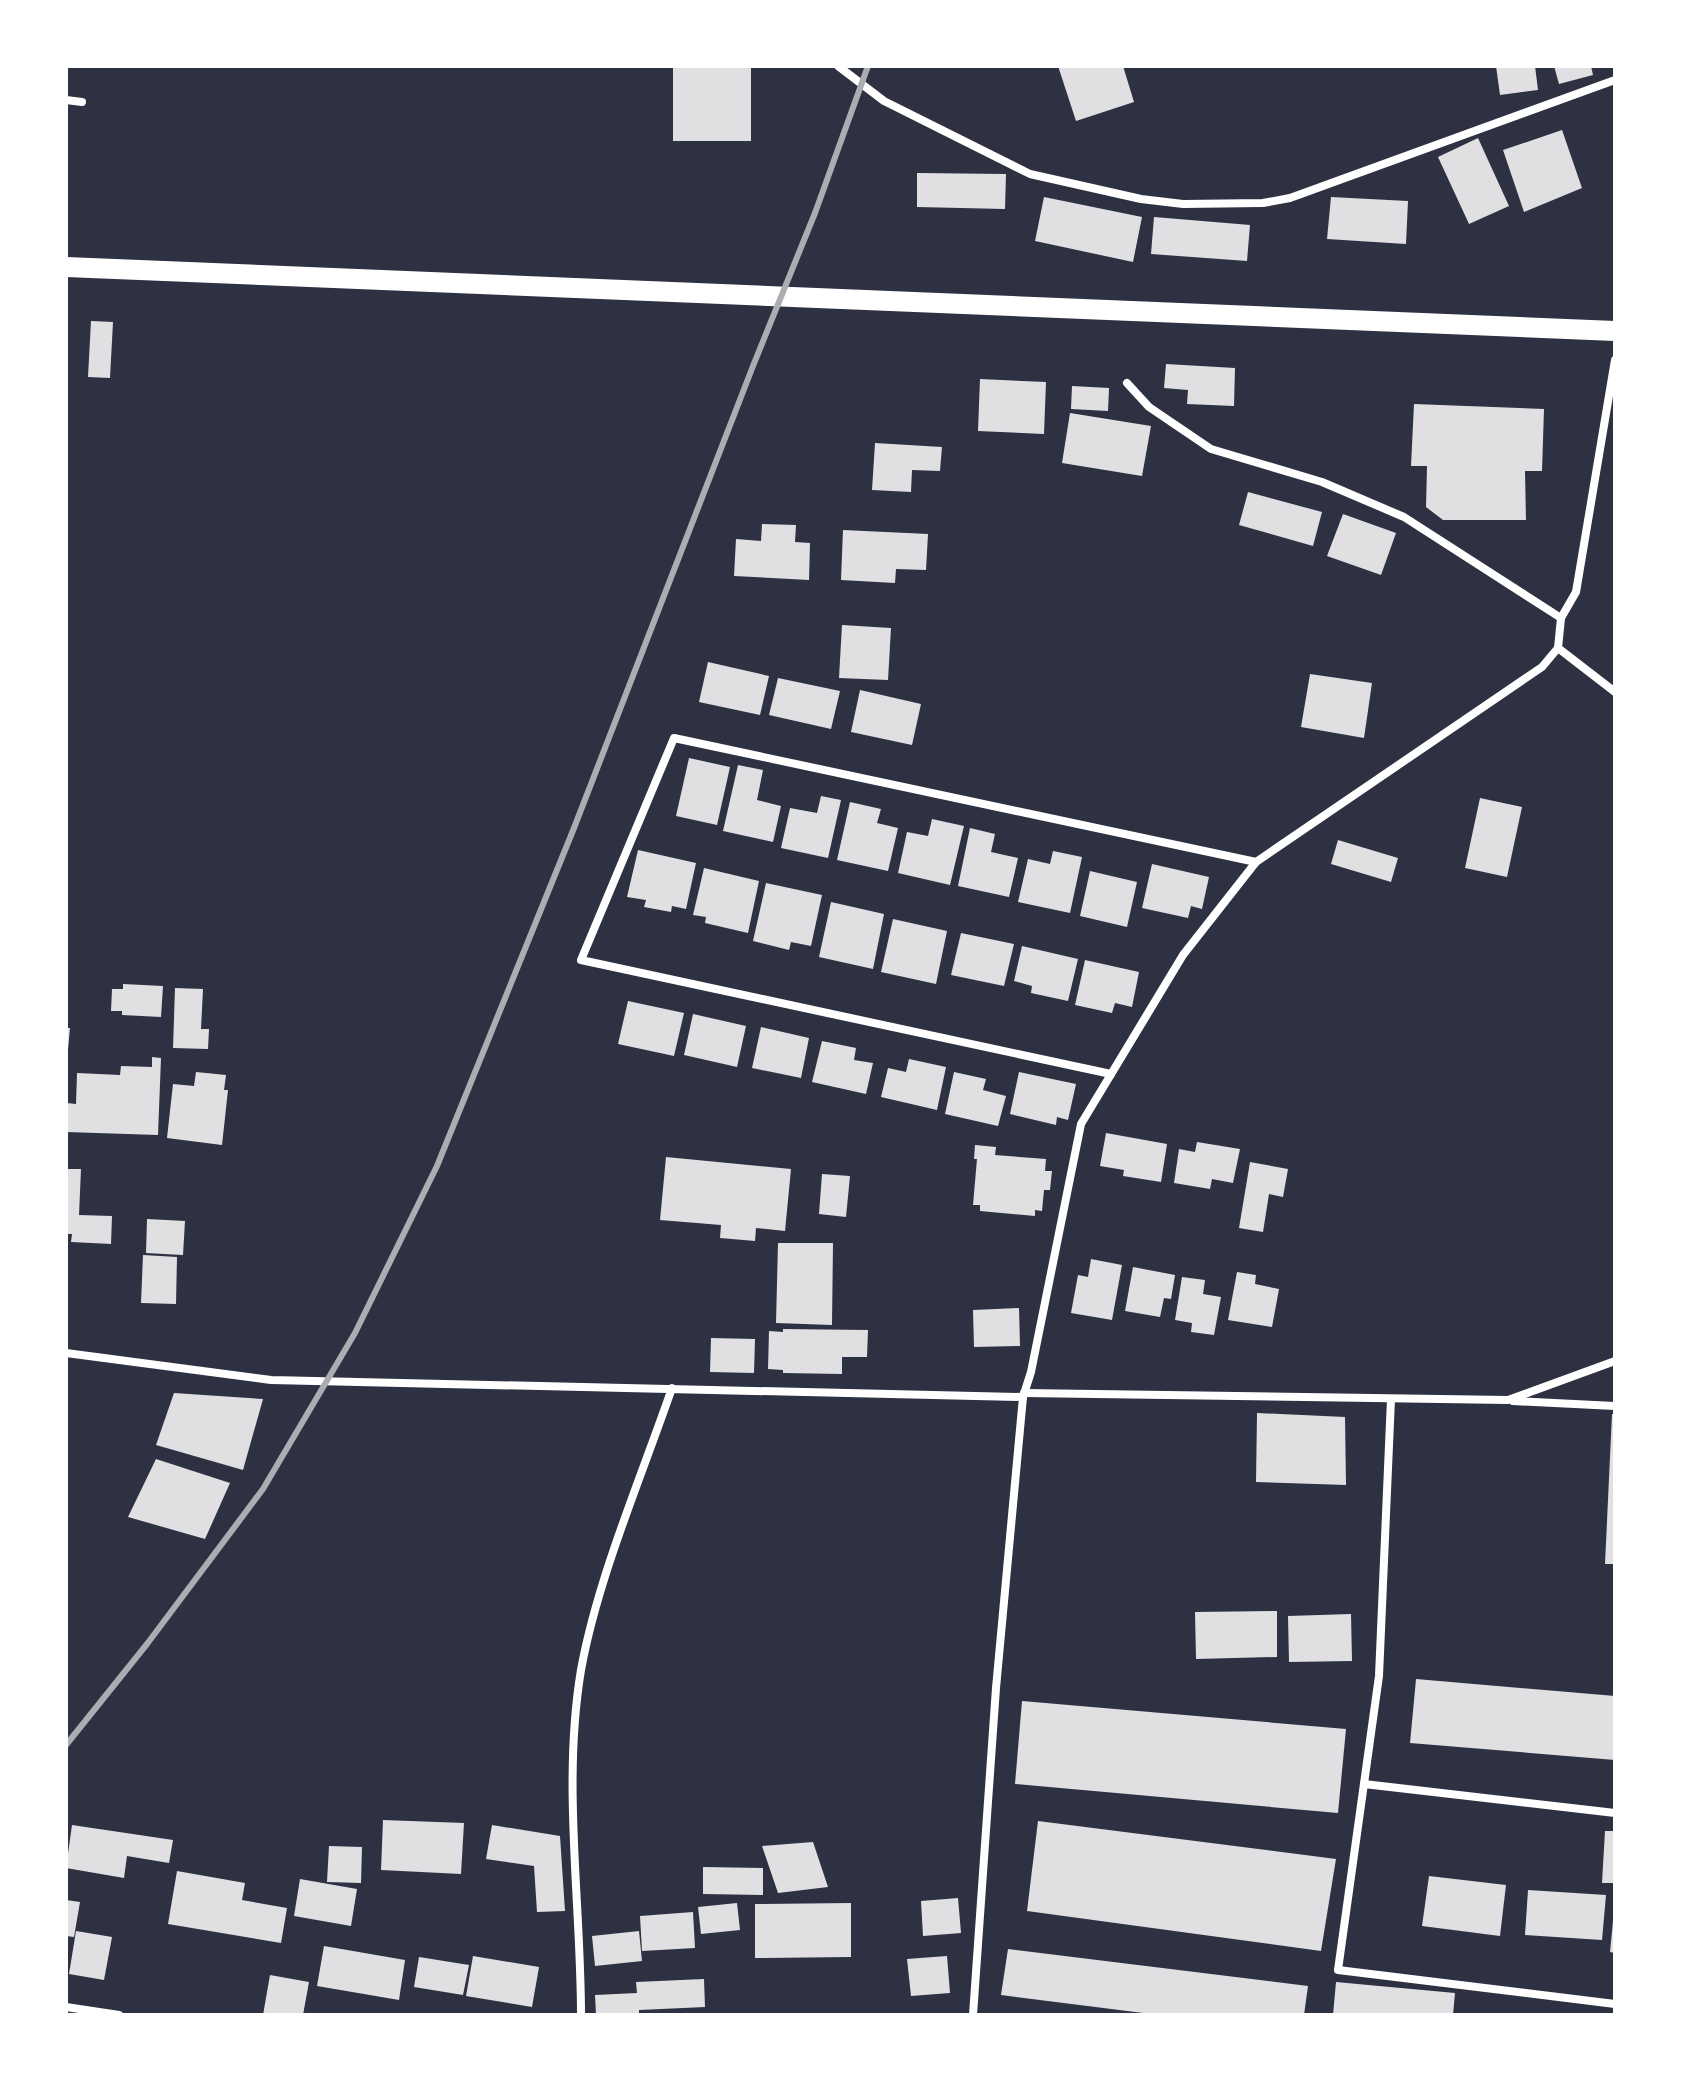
<svg xmlns="http://www.w3.org/2000/svg" width="1681" height="2081" viewBox="0 0 1681 2081" font-family="'Titillium Web',sans-serif">
	<style>
		.building { fill: #e0e0e3 }
		.lines { fill: none; stroke-linecap: round; stroke-linejoin: round }
		.minor { stroke: #fff; stroke-width: 8 }
		.primary { stroke: #fff; stroke-width: 20 }
		.rail { stroke: #abadb3; stroke-width: 6 }
	</style>
	<rect width="100%" height="100%" fill="#2d3142"/>
	<g class="building">
		<rect x="673" y="66" width="78" height="75"/>
		<path d="M1058,66h65l11,36 -58,19z"/>
		<path d="M1496,66h39l3,24 -38,5z"/>
		<path d="M1554,66h37l2,9 -34,9z"/>
		<path d="M1562,130l20,58 -58,24 -21,-62z"/>
		<path d="M1478,138l31,68 -40,18 -31,-67z"/>
		<path d="M917,173l89,1 -1,35 -88,-2z"/>
		<path d="M1044,197l98,20 -9,45 -98,-21z"/>
		<path d="M1331,197l77,4 -2,43 -79,-5z"/>
		<path d="M1154,217l96,8 -3,36 -96,-7z"/>
		<path d="M91,321l22,1 -3,56 -22,-1z"/>
		<path d="M1166,364l69,4 -1,38 -47,-2 1,-14 -24,-2z"/>
		<path d="M980,379l66,3 -2,52 -66,-3z"/>
		<path d="M1072,386l37,2 -1,23 -37,-2z"/>
		<path d="M1414,404l130,5 -2,62h-17l1,49h-83l-17,-13 1,-41h-16z"/>
		<path d="M1070,413l81,13 -9,50 -80,-13z"/>
		<path d="M875,443l67,4 -2,24 -28,-1 -1,22 -39,-2z"/>
		<path d="M1248,492l74,20 -9,34 -74,-21z"/>
		<path d="M1343,514l53,19 -15,42 -54,-19z"/>
		<path d="M762,524l34,1 -1,17 15,1 -1,37 -75,-4 2,-37 25,2z"/>
		<path d="M843,530l85,4 -2,36 -30,-1 -1,14 -54,-3z"/>
		<path d="M842,625l49,3 -3,52 -49,-2z"/>
		<path d="M708,662l61,14 -9,39 -61,-13z"/>
		<path d="M1310,674l62,9 -8,55 -63,-11z"/>
		<path d="M778,678l62,13 -9,38 -62,-14z"/>
		<path d="M860,690l61,14 -9,41 -61,-13z"/>
		<path d="M689,758l41,9 -13,58 -41,-9z"/>
		<path d="M738,765l25,5 -6,30 24,6 -8,36 -50,-11z"/>
		<path d="M821,796l20,4 -13,58 -47,-10 9,-40 27,5z"/>
		<path d="M1480,798l42,9 -15,70 -42,-9z"/>
		<path d="M850,802l31,7 -4,14 21,5 -10,43 -51,-11z"/>
		<path d="M932,819l32,7 -14,59 -52,-12 9,-41 21,4z"/>
		<path d="M970,828l25,6 -4,18 27,6 -9,39 -51,-11z"/>
		<path d="M1338,840l60,18 -7,24 -60,-18z"/>
		<path d="M638,850l58,13 -10,46 -14,-3 -1,6 -27,-5 2,-7 -19,-3z"/>
		<path d="M1053,851l29,6 -12,56 -52,-11 10,-43 22,5z"/>
		<path d="M1152,864l57,13 -7,32 -11,-3 -3,12 -46,-10z"/>
		<path d="M704,868l55,13 -11,52 -43,-10 1,-6 -13,-2z"/>
		<path d="M1090,871l47,11 -10,45 -47,-11z"/>
		<path d="M766,883l56,12 -11,51 -20,-4 -2,8 -36,-9z"/>
		<path d="M831,902l53,12 -11,55 -54,-12z"/>
		<path d="M893,919l54,12 -11,53 -55,-12z"/>
		<path d="M961,933l53,11 -10,42 -53,-11z"/>
		<path d="M1022,946l56,13 -10,42 -37,-8 1,-7 -18,-5z"/>
		<path d="M1085,960l54,12 -7,35 -17,-4 -3,10 -37,-8z"/>
		<path d="M123,984l40,2 -2,31 -39,-2v-4h-11l1,-22h11z"/>
		<path d="M175,988l28,1 -2,40h8l-1,20 -35,-1z"/>
		<path d="M628,1001l56,12 -10,43 -56,-12z"/>
		<path d="M693,1014l53,12 -9,41 -53,-12z"/>
		<path d="M761,1027l48,11 -8,40 -49,-10z"/>
		<path d="M66,1028h4l-2,22h-2z"/>
		<path d="M822,1041l34,7 -2,12 19,3 -7,31 -54,-12z"/>
		<path d="M152,1057l9,1 -3,77 -92,-3 1,-29 9,1 1,-31 43,2 1,-9 31,1z"/>
		<path d="M909,1059l37,8 -9,43 -56,-13 7,-29 18,4z"/>
		<path d="M196,1072l30,3 -2,15h4l-6,55 -55,-7 6,-54 21,2z"/>
		<path d="M954,1072l32,7 -3,11 23,6 -8,30 -53,-12z"/>
		<path d="M1019,1072l57,12 -8,36 -11,-3 -1,8 -46,-11z"/>
		<path d="M1106,1133l61,11 -6,38 -38,-6 1,-6 -24,-4z"/>
		<path d="M1197,1142l43,7 -7,34 -21,-4 -2,10 -36,-6 5,-34 16,3z"/>
		<path d="M975,1145l21,2 -1,8 51,4 -1,12h7l-2,19h-6l-2,21 -7,-1v6l-55,-5v-6h-7l4,-46h-3z"/>
		<path d="M666,1157l125,12 -6,62 -29,-3 -1,13 -35,-3 1,-13 -61,-5z"/>
		<path d="M1250,1162l38,7 -5,28 -14,-3 -6,38 -24,-4z"/>
		<path d="M66,1169h15l-2,46 33,1 -1,28 -40,-2 1,-8h-6z"/>
		<path d="M822,1174l28,2 -4,41 -27,-3z"/>
		<path d="M147,1219l38,2 -2,34 -37,-2z"/>
		<path d="M778,1243h55l-1,82 -56,-2z"/>
		<path d="M143,1255l34,2 -1,47 -35,-1z"/>
		<path d="M1091,1259l31,6 -10,55 -41,-7 7,-38 10,2z"/>
		<path d="M1133,1267l42,8 -4,24 -7,-1 -4,19 -35,-6z"/>
		<path d="M1237,1272l19,3 -1,9 24,5 -7,38 -44,-7z"/>
		<path d="M1182,1277l23,3 -2,14 18,3 -7,38 -23,-3 1,-9 -17,-3z"/>
		<path d="M1019,1308l1,38 -46,1 -1,-37z"/>
		<path d="M783,1329l85,1 -1,27h-25v17l-59,-1v-3l-15,-1 1,-38 14,1z"/>
		<path d="M711,1338l44,1 -1,34 -44,-1z"/>
		<path d="M174,1393l89,6 -20,71 -87,-25z"/>
		<path d="M1257,1413l88,4 1,68 -90,-3z"/>
		<path d="M1612,1414h3v150h-10z"/>
		<path d="M156,1459l74,24 -25,56 -77,-22z"/>
		<path d="M1277,1611v46l-81,2 -1,-47z"/>
		<path d="M1351,1614l1,47 -63,1 -1,-46z"/>
		<path d="M1416,1679l199,17v64l-205,-17z"/>
		<path d="M1022,1701l324,28 -8,84 -323,-29z"/>
		<path d="M383,1820l81,3 -3,51 -80,-4z"/>
		<path d="M1038,1821l298,38 -15,92 -294,-40z"/>
		<path d="M72,1825l101,15 -4,23 -42,-7 -3,22 -58,-10z"/>
		<path d="M492,1825l68,11 5,75 -28,1 -3,-46 -48,-7z"/>
		<path d="M1605,1831h10v52h-13z"/>
		<path d="M813,1842l15,45 -50,6 -16,-47z"/>
		<path d="M329,1846l33,1 -1,36 -34,-1z"/>
		<path d="M703,1867l60,1v27l-60,-1z"/>
		<path d="M177,1871l68,12 -3,17 45,8 -6,35 -113,-19z"/>
		<path d="M1429,1876l77,9 -6,51 -78,-10z"/>
		<path d="M300,1879l57,10 -6,37 -57,-10z"/>
		<path d="M1528,1890l78,5 -4,45 -77,-5z"/>
		<path d="M958,1898l3,35 -38,3 -2,-35z"/>
		<path d="M66,1900l14,2 -6,35 -8,-1z"/>
		<path d="M737,1903l3,27 -39,4 -3,-27z"/>
		<path d="M851,1903v54l-96,1v-54z"/>
		<path d="M693,1912l2,36 -53,3 -2,-35z"/>
		<path d="M1613,1921h2v32l-5,-1z"/>
		<path d="M76,1931l36,6 -8,43 -35,-6z"/>
		<path d="M639,1931l3,30 -47,5 -3,-30z"/>
		<path d="M324,1946l81,14 -6,40 -82,-14z"/>
		<path d="M1008,1949l300,37 -4,29h-145l-158,-20z"/>
		<path d="M473,1956l66,11 -7,40 -66,-11z"/>
		<path d="M947,1956l3,37 -39,3 -4,-37z"/>
		<path d="M419,1957l50,8 -6,30 -49,-8z"/>
		<path d="M270,1975l39,7 -6,33h-40z"/>
		<path d="M704,1979l1,28 -66,3v5h-43l-1,-20 42,-2 -1,-11z"/>
		<path d="M1336,1982l119,11 -2,22h-120z"/>
	</g>
	<g class="lines">
		<g class="minor">
			<path d="M838,66l46,35 146,73 111,25 42,5 80,-1 27,-5 325,-118"/>
			<path d="M66,100l16,2"/>
			<path d="M1615,360l-39,232 -15,26 -3,30 57,44"/>
			<path d="M1127,383l22,24 62,42 111,33 82,35 157,101"/>
			<path d="M1111,1074l-530,-114 93,-222 582,124"/>
			<path d="M66,1353l205,27 752,17"/>
			<path d="M1024,1393l484,7 107,-39"/>
			<path d="M1391,1399l-12,277 -41,294 277,34"/>
			<path d="M1513,1401l102,5"/>
			<path d="M1364,1784l251,29"/>
			<path d="M66,2007l53,8"/>
			<path d="M581,2015c0,-114 -19,-231 0,-345 17,-93 60,-192 91,-282"/>
			<path d="M973,2015l23,-327 27,-291 8,-25 50,-248 102,-169 73,-93 286,-195 16,-19"/>
		</g>
		<path class="primary" d="M66,267l1549,64"/>
		<path class="rail" d="M66,1745l81,-101 116,-155 92,-156 82,-167 137,-338 179,-462 62,-153 53,-147"/>
	</g>
	<rect width="1681" height="2081" fill="none" stroke="#ffffff" stroke-width="136"/>
</svg>
